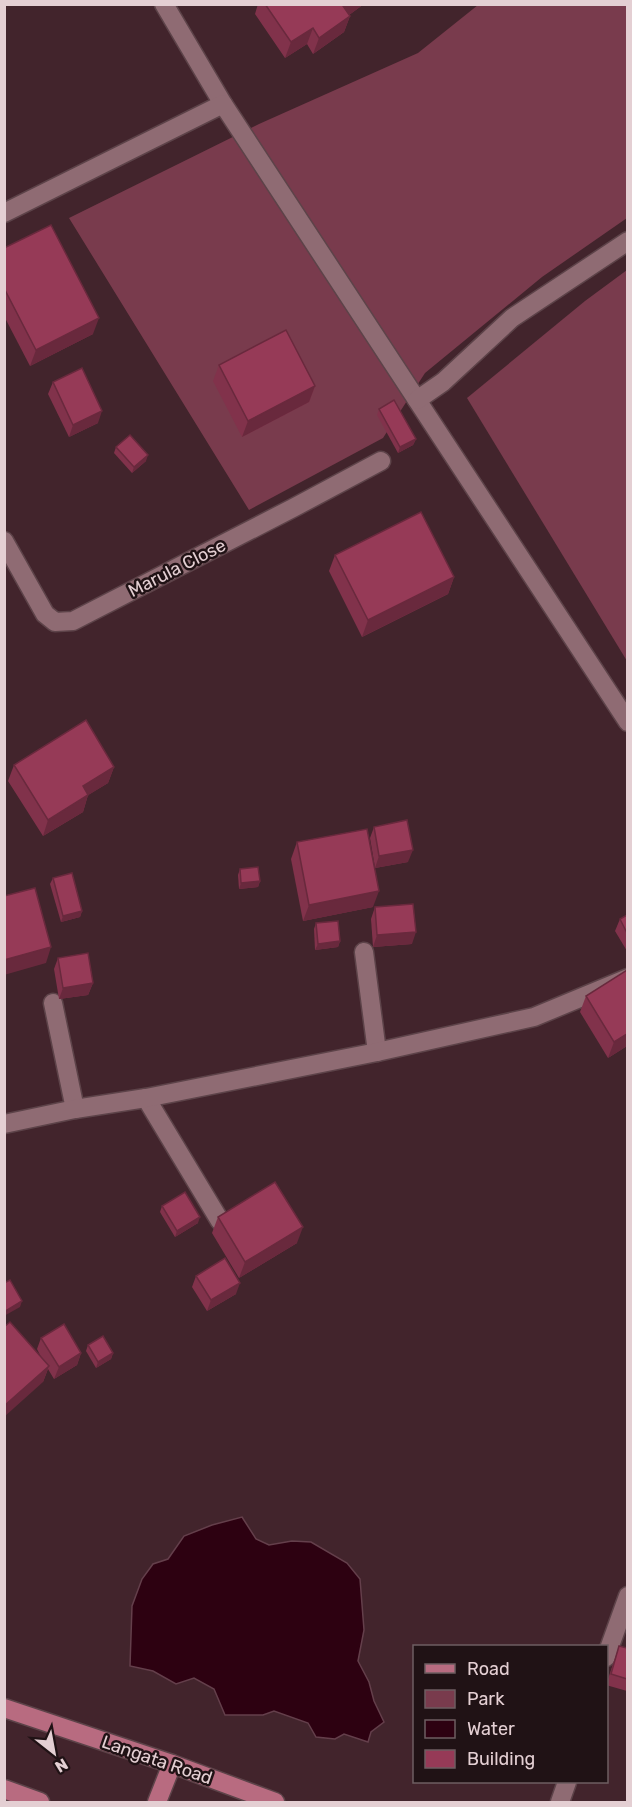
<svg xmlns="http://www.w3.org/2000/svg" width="632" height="1807" viewBox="0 0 632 1807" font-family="Rubik,sans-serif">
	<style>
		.green { fill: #793b4d }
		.water { fill: #2d0111; stroke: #643f4b; stroke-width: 1.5 }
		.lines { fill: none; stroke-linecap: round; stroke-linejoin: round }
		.minor-casing { stroke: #5d4349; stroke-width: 21 }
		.major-casing { stroke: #5d4349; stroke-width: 21 }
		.minor { stroke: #8f6b73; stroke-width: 18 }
		.major { stroke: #b86b80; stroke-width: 18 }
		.wall { fill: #81324b }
		.shaded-wall { fill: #69293d }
		.building { fill: #963a57; stroke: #69293d; stroke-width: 1.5 }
		.labels { text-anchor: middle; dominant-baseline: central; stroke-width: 5; stroke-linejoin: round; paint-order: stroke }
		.street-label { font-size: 18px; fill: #e4cfd3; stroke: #201215 }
	</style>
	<rect width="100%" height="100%" fill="#42242c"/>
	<g class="green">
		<path d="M478,5h149v213l-85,59 -117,96 -42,65 -134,72 -180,-292 190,-94 159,-71z"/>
		<path d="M627,270v391l-160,-263 118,-97z"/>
	</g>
	<path class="water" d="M242,1517l14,22 13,6 23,-4 19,1 36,21 13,16 4,51 -6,31 11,21 5,19 10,21 -13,10 -3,10 -24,-8 -9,5 -19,-2 -8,-14 -34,-12 -11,4h-38l-11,-26 -20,-11 -18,6 -23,-13 -23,-5 2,-60 10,-27 11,-15 15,-5 16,-23 28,-11z"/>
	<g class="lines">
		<g class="minor-casing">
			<g id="minor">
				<path d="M164,4l59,100"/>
				<path d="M4,213l219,-109 405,618"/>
				<path d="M417,400l26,-18 69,-64 116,-77"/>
				<path d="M4,541l41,73 10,8 18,-1 220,-113 88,-47"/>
				<path d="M364,952l13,100"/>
				<path d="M53,1003l22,106"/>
				<path d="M146,1098l74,123"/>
				<path d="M4,1124l71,-15 71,-11 231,-46 157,-35 94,-39"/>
				<path d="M606,1657l22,-61"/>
				<path d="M560,1802l7,-20"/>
			</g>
		</g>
		<g class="major-casing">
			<g id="major">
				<path d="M4,1708l168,56 103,38"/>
				<path d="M4,1789l36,13"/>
				<path d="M157,1802l15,-38"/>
			</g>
		</g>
		<use href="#minor" class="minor"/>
		<use href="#major" class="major"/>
	</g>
	<g class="wall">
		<path d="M258,4h106l-15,11 1,1 -6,16 -31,22 -6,-10 -22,14 -30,-44z"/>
		<path d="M4,248l89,86 -63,32 -26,-50z"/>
		<path d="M219,365l96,21 -6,16 -67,35 -29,-56z"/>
		<path d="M53,382l45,41 -29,14 -21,-43z"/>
		<path d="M379,409l37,30 -3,6 -15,8 -21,-38z"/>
		<path d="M116,447l30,14 -14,12 -18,-20z"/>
		<path d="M335,555l119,22 -6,17 -86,43 -33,-66z"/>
		<path d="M14,765l100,2 -6,16 -20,12 -5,17 -40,24 -35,-55z"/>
		<path d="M374,827l34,35 -33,6 -5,-30z"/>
		<path d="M297,842l76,65 -70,14 -12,-62z"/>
		<path d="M240,869l20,12 -2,6 -19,2 -1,-14z"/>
		<path d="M53,878l29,33 -2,6 -19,5 -11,-38z"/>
		<path d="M375,907l37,37 -39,3 -2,-28z"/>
		<path d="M627,915v36l-12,-20 5,-12z"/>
		<path d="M316,923l24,18 -2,6 -23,3 -1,-21z"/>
		<path d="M58,958l35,25 -5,12 -29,4 -5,-30z"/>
		<path d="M586,996l41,50 -19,12 -28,-46z"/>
		<path d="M162,1206l36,17 -23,14 -15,-25z"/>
		<path d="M218,1217l79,26 -58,35 -27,-45z"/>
		<path d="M196,1276l40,18 -29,17 -15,-24z"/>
		<path d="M41,1338l40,15 -4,12 -23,14 -6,-10 -5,13 -2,-25 -4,-8z"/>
		<path d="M88,1345l25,8 -2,6 -15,9 -10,-17z"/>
		<path d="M619,1646l8,2v43l-21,-6z"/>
	</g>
	<g class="shaded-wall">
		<path d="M346,4h18l-26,19 5,-17z"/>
		<path d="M350,16l-6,16 -31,22 6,-16z"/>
		<path d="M313,28l-6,16 -22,14 6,-16z"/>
		<path d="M99,318l-6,16 -63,32 6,-16z"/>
		<path d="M315,386l-6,16 -67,35 6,-16z"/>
		<path d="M102,411l-4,12 -29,14 4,-12z"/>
		<path d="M416,439l-3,6 -15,8 2,-6z"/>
		<path d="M148,455l-2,6 -14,12 2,-6z"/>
		<path d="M454,577l-6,17 -86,43 6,-17z"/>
		<path d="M114,767l-6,16 -31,19 6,-16z"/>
		<path d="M88,795l-5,17 -40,24 5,-16z"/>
		<path d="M413,850l-5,12 -33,6 4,-12z"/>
		<path d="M260,881l-2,6 -19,2 2,-6z"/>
		<path d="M379,891l-6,16 -70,14 6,-16z"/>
		<path d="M82,911l-2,6 -19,5 2,-6z"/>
		<path d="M416,932l-4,12 -39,3 4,-12z"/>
		<path d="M340,941l-2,6 -23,3 3,-6z"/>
		<path d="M51,947l-5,16 -42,12v-15z"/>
		<path d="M93,983l-5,12 -29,4 4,-11z"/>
		<path d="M627,1034v12l-19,12 6,-16z"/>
		<path d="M200,1217l-2,6 -23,14 2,-6z"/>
		<path d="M303,1227l-6,16 -58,35 6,-16z"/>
		<path d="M240,1283l-4,11 -29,17 4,-11z"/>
		<path d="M22,1301l-2,6 -16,9v-4z"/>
		<path d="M81,1353l-4,12 -23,14 5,-12z"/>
		<path d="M113,1353l-2,6 -15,9 2,-6z"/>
		<path d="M49,1366l-6,16 -39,35v-11z"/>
	</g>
	<g class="building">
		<path d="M265,4h81l-3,2 7,10 -31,22 -6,-10 -22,14z"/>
		<path d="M51,225l48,93 -63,32 -32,-62v-40z"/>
		<path d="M286,330l29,56 -67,35 -29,-56z"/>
		<path d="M82,368l20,43 -29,14 -20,-43z"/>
		<path d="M394,400l22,39 -16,8 -21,-38z"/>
		<path d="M130,435l18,20 -14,12 -18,-20z"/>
		<path d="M421,512l33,65 -86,43 -33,-65z"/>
		<path d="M86,720l28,47 -31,19 5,9 -40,25 -34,-55z"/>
		<path d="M407,820l6,30 -34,6 -5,-29z"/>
		<path d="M367,829l12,62 -70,14 -12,-63z"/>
		<path d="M258,867l2,14 -19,2 -1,-14z"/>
		<path d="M72,873l10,38 -19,5 -10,-38z"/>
		<path d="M35,888l16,59 -47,13v-64z"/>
		<path d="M413,904l3,28 -39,3 -2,-28z"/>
		<path d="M627,915v18l-7,-14z"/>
		<path d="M338,921l2,20 -22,3 -2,-21z"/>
		<path d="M88,953l5,30 -30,5 -5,-30z"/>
		<path d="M627,970v64l-13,8 -28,-46z"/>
		<path d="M275,1182l28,45 -58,35 -27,-45z"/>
		<path d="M185,1192l15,25 -23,14 -15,-25z"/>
		<path d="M225,1258l15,25 -29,17 -15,-24z"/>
		<path d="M10,1280l12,21 -18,11v-29z"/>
		<path d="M10,1322l39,44 -45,40v-79z"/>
		<path d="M64,1324l17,29 -22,14 -18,-29z"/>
		<path d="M103,1336l10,17 -15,9 -10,-17z"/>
		<path d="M619,1646l8,2v31l-16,-5z"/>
	</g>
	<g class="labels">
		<g class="street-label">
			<text transform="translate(177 568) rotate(-27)">Marula Close</text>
			<text transform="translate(157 1760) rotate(19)">Langata Road</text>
		</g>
	</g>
	<rect width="632" height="1807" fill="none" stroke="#e4cfd3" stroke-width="12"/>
	<rect x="413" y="1645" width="195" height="138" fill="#201215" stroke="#6e5e61" stroke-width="1.5"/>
	<rect x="425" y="1664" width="30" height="9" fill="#b86b80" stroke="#6e5e61" stroke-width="1.5"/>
	<text x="467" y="1675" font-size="18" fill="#e4cfd3">Road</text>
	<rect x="425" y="1690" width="30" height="18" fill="#793b4d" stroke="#6e5e61" stroke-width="1.5"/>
	<text x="467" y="1705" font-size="18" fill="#e4cfd3">Park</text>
	<rect x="425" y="1720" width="30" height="18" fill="#2d0111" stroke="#6e5e61" stroke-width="1.5"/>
	<text x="467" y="1735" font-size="18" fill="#e4cfd3">Water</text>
	<rect x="425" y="1750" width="30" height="18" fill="#963a57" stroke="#6e5e61" stroke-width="1.5"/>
	<text x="467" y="1765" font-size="18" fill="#e4cfd3">Building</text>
	<g transform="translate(54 1753) rotate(149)" stroke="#201215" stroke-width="4.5" paint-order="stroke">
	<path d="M0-4.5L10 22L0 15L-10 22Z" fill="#e4cfd3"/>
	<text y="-9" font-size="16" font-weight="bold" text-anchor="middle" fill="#e4cfd3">N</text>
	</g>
</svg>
